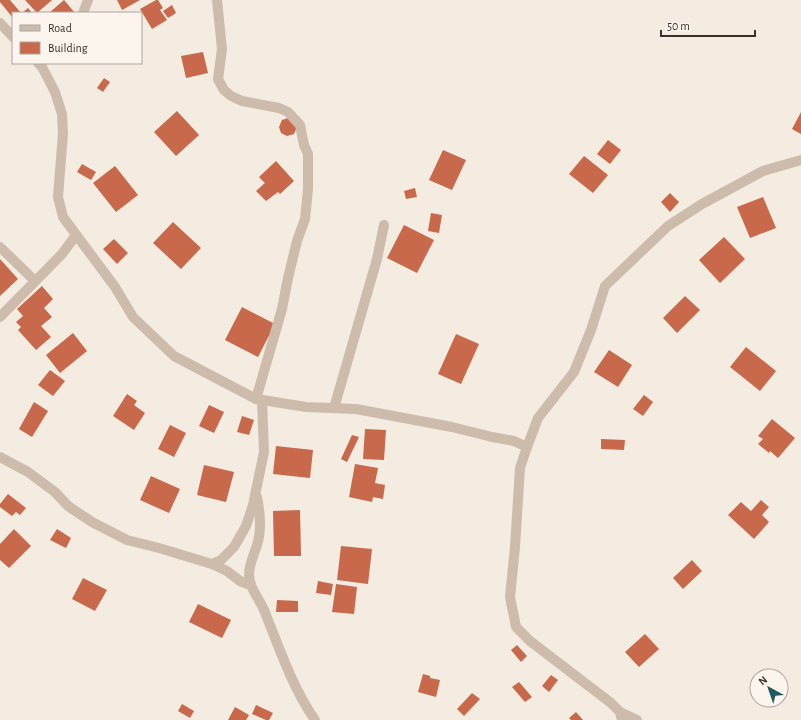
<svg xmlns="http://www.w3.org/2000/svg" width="801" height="720" viewBox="0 0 801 720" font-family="'Alegreya Sans',sans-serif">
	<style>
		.building { fill: #c8694b }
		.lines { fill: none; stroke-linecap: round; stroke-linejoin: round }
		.minor { stroke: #cdbbac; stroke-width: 10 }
	</style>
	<rect width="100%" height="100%" fill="#f4ebe1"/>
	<g class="building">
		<path d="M0,0h10l11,13h-8v5l-13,-16z"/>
		<path d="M25,0h27l-15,13z"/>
		<path d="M64,0l11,13h-26z"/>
		<path d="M117,0h23l-18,10z"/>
		<path d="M156,0h2l5,8 -3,2 7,10 -15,9 -12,-20z"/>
		<path d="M172,5l4,8 -8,5 -5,-7z"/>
		<path d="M28,8l4,5h-10z"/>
		<path d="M203,52l5,21 -22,5 -5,-22z"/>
		<path d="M104,78l6,4 -7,10 -6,-4z"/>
		<path d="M177,111l22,24 -23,21 -22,-24z"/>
		<path d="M801,112v22l-9,-5z"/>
		<path d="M288,118l9,9 -3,7 -7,2 -6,-3 -2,-6 3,-7z"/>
		<path d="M608,140l13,10 -11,14 -13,-10z"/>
		<path d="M443,150l23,10 -14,30 -23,-10z"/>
		<path d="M584,156l24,19 -15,18 -24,-19z"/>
		<path d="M276,161l18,20 -14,13 -2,-2 -12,9 -10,-10 9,-8 -6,-6z"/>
		<path d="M82,164l14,8 -5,8 -14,-8z"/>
		<path d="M115,166l23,29 -22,17 -23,-29z"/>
		<path d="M415,188l2,9 -11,2 -2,-8z"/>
		<path d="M670,193l9,9 -9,10 -9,-10z"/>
		<path d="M763,197l13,31 -26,10 -13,-31z"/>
		<path d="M431,213l11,2 -3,18 -11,-2z"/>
		<path d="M173,222l28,26 -20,21 -28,-26z"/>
		<path d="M404,225l30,15 -17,33 -30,-15z"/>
		<path d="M724,237l21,22 -25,24 -21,-23z"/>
		<path d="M114,239l14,14 -11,11 -14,-15z"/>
		<path d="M0,259l18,20 -18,17z"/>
		<path d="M42,286l11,13 -9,9 8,9 -11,9 10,11 -15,13 -18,-20 3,-3 -5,-5 7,-6 -6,-7z"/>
		<path d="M685,296l15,14 -23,23 -14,-15z"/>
		<path d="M242,307l33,17 -17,33 -33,-17z"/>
		<path d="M73,333l14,18 -27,22 -14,-18z"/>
		<path d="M456,334l23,10 -18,40 -23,-10z"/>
		<path d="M746,347l30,24 -16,20 -30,-24z"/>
		<path d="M609,350l23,15 -14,22 -24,-15z"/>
		<path d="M50,370l15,11 -12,15 -15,-11z"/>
		<path d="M127,394l10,7 -3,4 11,8 -11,17 -21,-14z"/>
		<path d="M644,395l9,7 -10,14 -10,-7z"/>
		<path d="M34,402l14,9 -16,26 -13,-8z"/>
		<path d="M209,405l15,7 -10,21 -15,-7z"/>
		<path d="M242,416l12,4 -5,15 -12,-3z"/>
		<path d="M772,419l23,19 -17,20 -8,-7 -1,2 -11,-9 5,-5 -5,-3z"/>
		<path d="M170,425l16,8 -12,24 -16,-8z"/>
		<path d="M365,429l21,1 -2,30 -21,-1z"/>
		<path d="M352,435l7,2 -12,25 -6,-3z"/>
		<path d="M601,439l24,1 -1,10 -23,-1z"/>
		<path d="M276,446l37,4 -3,28 -37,-4z"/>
		<path d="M355,464l23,4 -3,15 10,2 -2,14 -10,-2 -1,5 -23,-5z"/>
		<path d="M204,465l30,7 -8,30 -29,-7z"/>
		<path d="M151,476l29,13 -11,24 -29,-13z"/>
		<path d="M8,494l18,14 -6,7 -4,-3 -4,4 -12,-9v-3z"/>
		<path d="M761,500l8,7 -7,8 7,7 -15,17 -26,-24 13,-13 10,9z"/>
		<path d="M300,510l1,46h-27l-1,-45z"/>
		<path d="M14,529l17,17 -22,22 -9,-8v-16z"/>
		<path d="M57,529l14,9 -5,10 -16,-8z"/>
		<path d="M341,546l31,3 -4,35 -31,-4z"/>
		<path d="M692,560l10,11 -19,18 -10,-11z"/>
		<path d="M83,578l24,12 -12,21 -23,-12z"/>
		<path d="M318,581l15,3 -2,11 -15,-2z"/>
		<path d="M336,584l21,3 -3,27 -22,-2z"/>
		<path d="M277,600l21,1v11h-22z"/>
		<path d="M198,604l33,16 -9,18 -33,-16z"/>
		<path d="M645,634l14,15 -20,18 -14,-15z"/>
		<path d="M517,645l10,11 -6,6 -10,-12z"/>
		<path d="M423,674l7,2v2l10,2 -4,17 -18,-5z"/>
		<path d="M551,675l7,5 -9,12 -7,-6z"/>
		<path d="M519,682l13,15 -7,5 -13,-15z"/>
		<path d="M472,693l8,6 -16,17 -7,-7z"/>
		<path d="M182,704l12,7 -4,7 -12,-7z"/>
		<path d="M256,705l17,8 -4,7h-3l-14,-6z"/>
		<path d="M235,707l14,8 -3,5h-18z"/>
		<path d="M576,712l7,8h-12l-2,-2z"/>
	</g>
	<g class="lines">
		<g class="minor">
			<path d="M217,0l5,49 -4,30 6,11 7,6 11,5 37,7 9,4 12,13 4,20 4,9v35l-3,30 -8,22 -9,37 -6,31 -26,90"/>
			<path d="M83,13l5,-13"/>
			<path d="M0,23l13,14"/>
			<path d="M38,63l4,4 13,25 7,22 1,19 -5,64 5,20 52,70 18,30 41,39 82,43 50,8 50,2 96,18 40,10 22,4 13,6"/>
			<path d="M0,247l35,34"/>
			<path d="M0,317l62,-63 14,-19"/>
			<path d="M334,408l43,-149 7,-34"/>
			<path d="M0,457l28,15 27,20 13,14 24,16 35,18 32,8 53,16 9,-4 13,-13 12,-21 7,-21 11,-53 -2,-52"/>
			<path d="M257,497c3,15 5,33 0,48 -3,10 -8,19 -8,29 0,14 10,24 15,36 15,37 28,77 51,110"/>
			<path d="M212,564l15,7 13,10 10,4"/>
			<path d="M620,712l17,8"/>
			<path d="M622,720l-2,-8 -9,-9 -81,-62 -14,-14 -6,-30 5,-50 5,-79 7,-21 11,-29 36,-46 17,-42 14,-44 63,-60 34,-22 61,-33 38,-11"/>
		</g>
	</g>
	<rect x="12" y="12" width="130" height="52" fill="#fbf5ee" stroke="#aea6a0"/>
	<rect x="20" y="25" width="20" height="6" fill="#cdbbac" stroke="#aea6a0"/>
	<text x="48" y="32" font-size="12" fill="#3b302b">Road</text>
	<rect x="20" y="42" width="20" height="12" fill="#c8694b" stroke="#aea6a0"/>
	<text x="48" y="52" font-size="12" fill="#3b302b">Building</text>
	<g transform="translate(769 688) rotate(320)"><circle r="19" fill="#fbf5ee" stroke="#aea6a0"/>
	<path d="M0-3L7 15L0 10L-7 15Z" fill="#1f5a5e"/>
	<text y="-6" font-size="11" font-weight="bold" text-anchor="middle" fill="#3b302b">N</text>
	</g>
	<path d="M661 30v6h94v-6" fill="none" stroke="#3b302b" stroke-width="2"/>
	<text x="667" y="30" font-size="12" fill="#3b302b" stroke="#fbf5ee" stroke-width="3" paint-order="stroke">50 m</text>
</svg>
